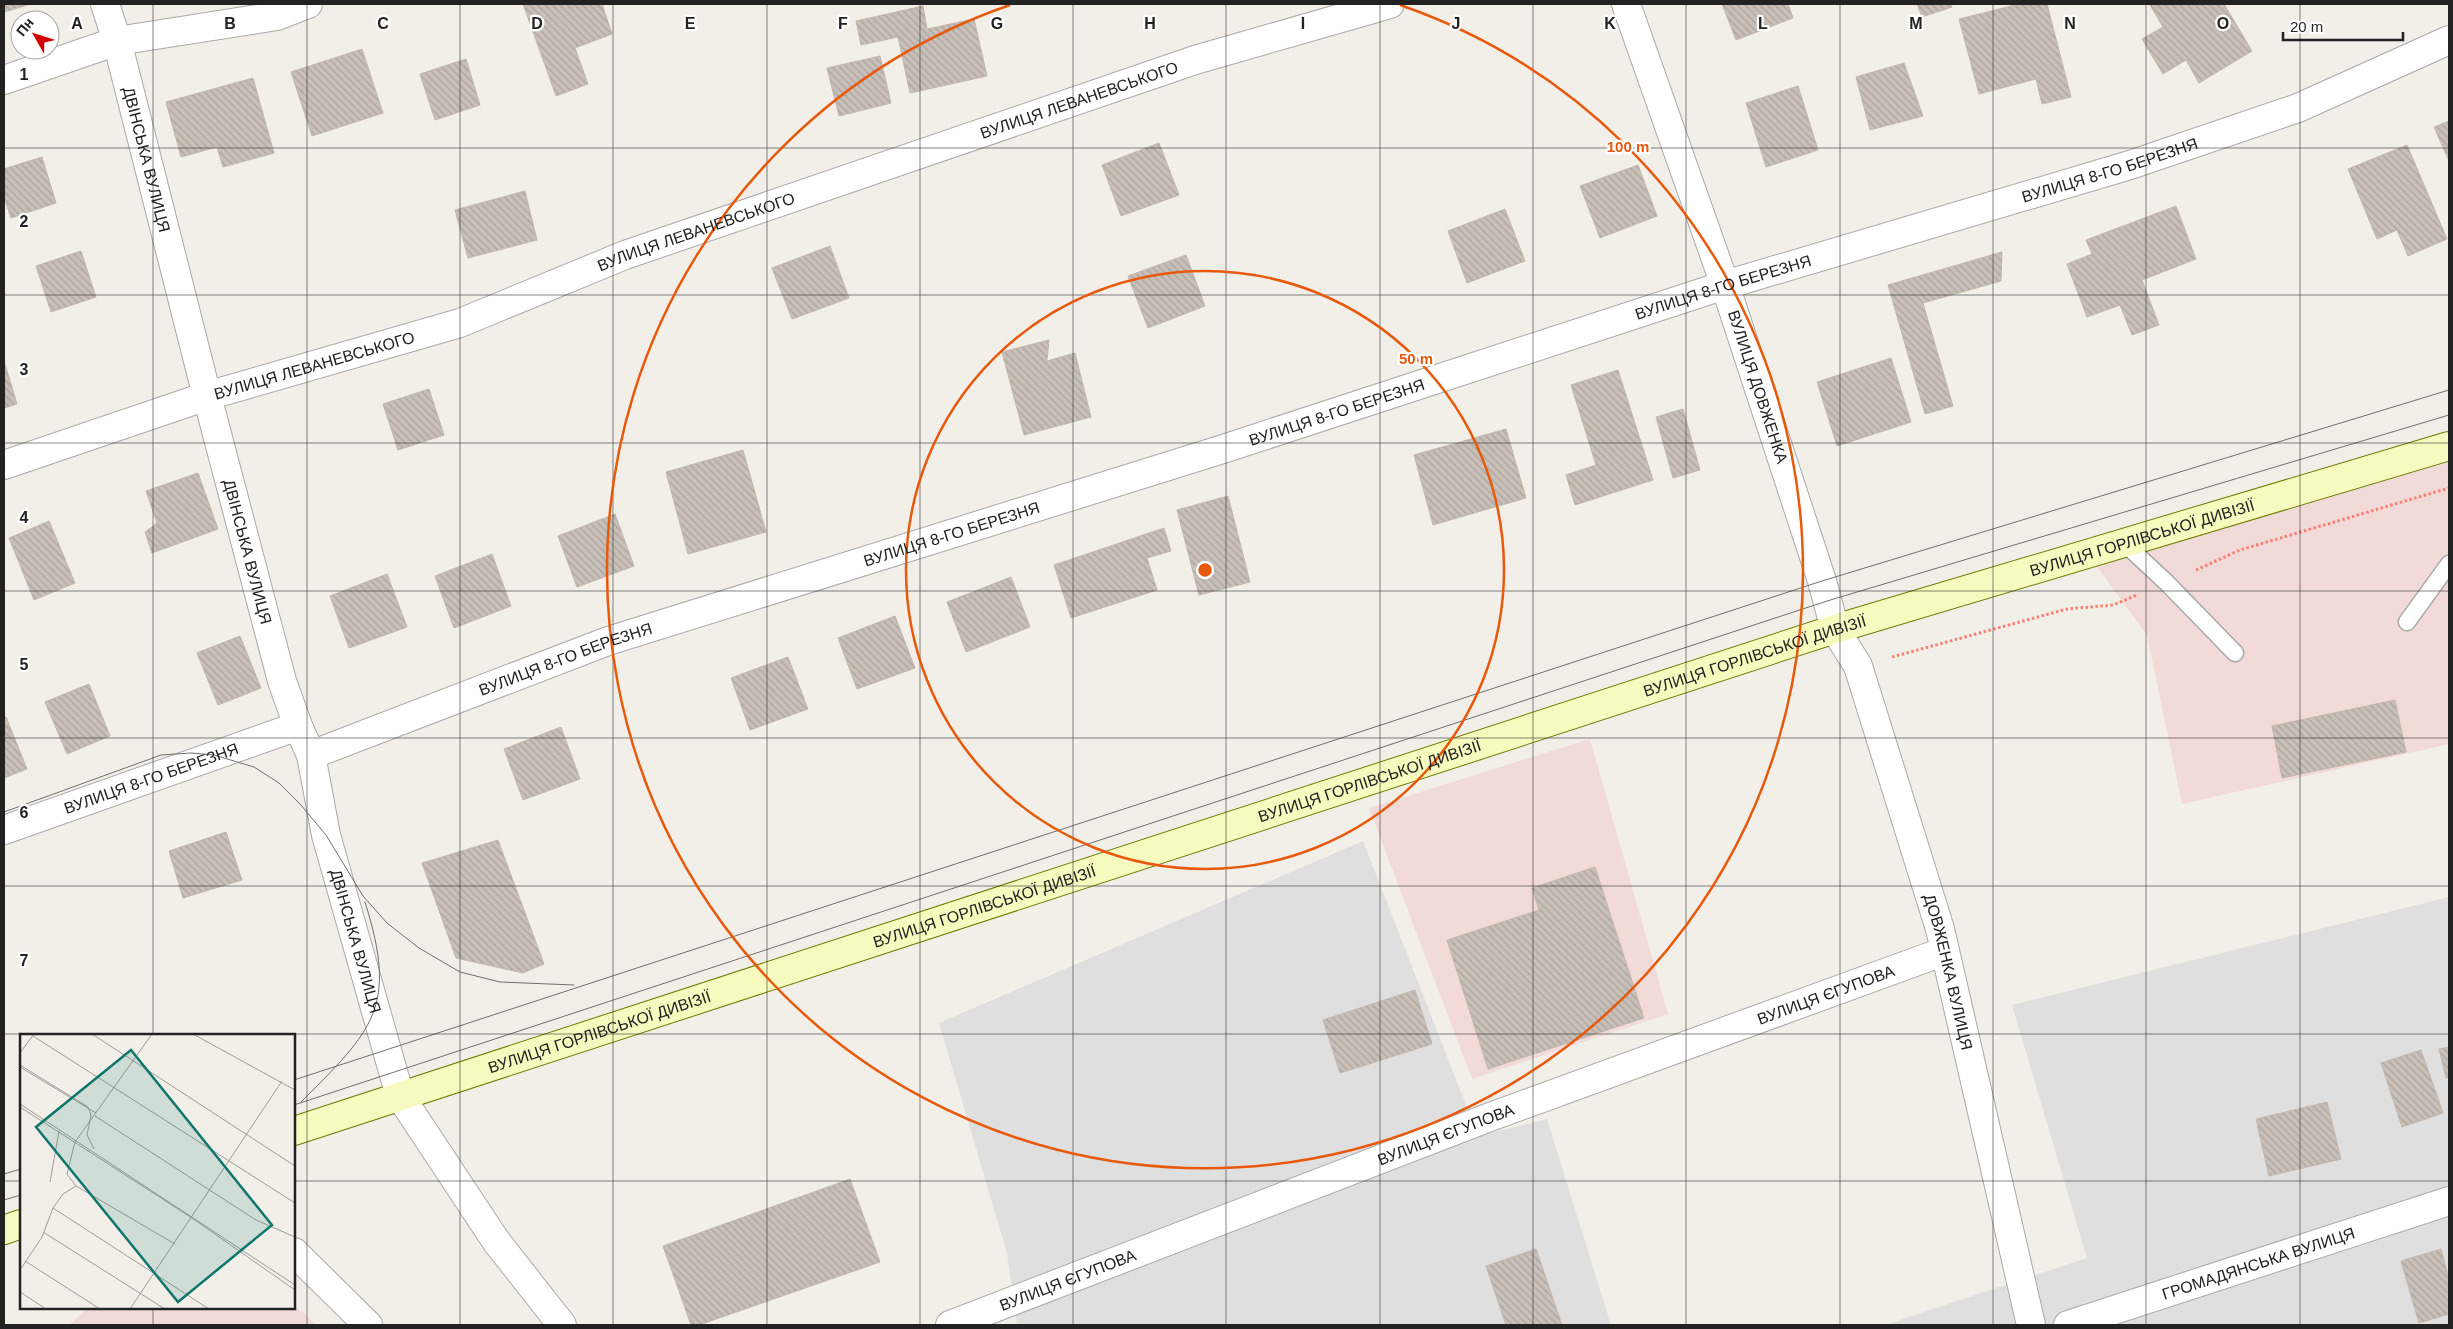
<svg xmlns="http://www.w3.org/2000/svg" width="2453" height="1329" viewBox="0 0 2453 1329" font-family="Arial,sans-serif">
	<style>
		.residential { fill: #e0dfdf }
		.commercial { fill: #f2dad9 }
		.building { fill: url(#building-back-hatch); stroke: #c4b6ab }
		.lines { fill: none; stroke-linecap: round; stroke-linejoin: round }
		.service-casing { stroke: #a9a9a9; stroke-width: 19 }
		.minor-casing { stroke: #a9a9a9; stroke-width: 30 }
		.secondary-casing { stroke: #707d05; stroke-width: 30 }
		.path { stroke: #fa8072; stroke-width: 3; stroke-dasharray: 2.5 2.5; stroke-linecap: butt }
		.service { stroke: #fff; stroke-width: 16 }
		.minor { stroke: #fff; stroke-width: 28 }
		.secondary { stroke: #f7fabf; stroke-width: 28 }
		.tram { stroke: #707070; stroke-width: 1 }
		.grid { fill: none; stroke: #222; stroke-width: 1; stroke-opacity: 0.55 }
		.ring { fill: none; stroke: #e8590c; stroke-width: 2.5 }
		.labels { text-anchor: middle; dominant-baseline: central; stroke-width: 4.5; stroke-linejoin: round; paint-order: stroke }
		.street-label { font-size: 16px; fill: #222; stroke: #fff }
		.inset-road { fill: none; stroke: #9f9d99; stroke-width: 1 }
		.view { fill: #0f766e; fill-opacity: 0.15; stroke: #0f766e; stroke-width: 2.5 }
		.inset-edge { fill: none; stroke: #222; stroke-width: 2.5 }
		.grid-label { font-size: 16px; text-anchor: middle; font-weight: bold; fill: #222; stroke: #fff; stroke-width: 4.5; stroke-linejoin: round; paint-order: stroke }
		.centre { fill: #e8590c; stroke: #fff; stroke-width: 2.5 }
		.ring-label { font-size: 15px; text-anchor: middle; font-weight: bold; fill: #e8590c; stroke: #fff; stroke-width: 4.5; stroke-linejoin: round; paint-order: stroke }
	</style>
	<defs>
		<pattern id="building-back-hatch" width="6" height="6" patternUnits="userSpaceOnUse" patternTransform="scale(1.25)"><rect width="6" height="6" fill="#c7bfb8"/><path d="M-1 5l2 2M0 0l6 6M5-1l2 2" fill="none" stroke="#aba49e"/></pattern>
	</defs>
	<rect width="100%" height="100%" fill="#f2efe9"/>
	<g class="residential">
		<path d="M1363,841l115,295 69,-17 64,206h-594l-10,-72 -68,-230z"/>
		<path d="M2449,897v428h-564l202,-67 -75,-253z"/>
	</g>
	<g class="commercial">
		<path d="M2449,462v282l-267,60 -35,-169 -52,-71z"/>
		<path d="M1590,739l78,275 -196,65 -103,-271z"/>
		<path d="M294,1306l10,7 11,12h-246l19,-17z"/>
	</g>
	<g class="building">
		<path d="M4,4h27l-27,8z"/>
		<path d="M523,4h79l10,30 -37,14 13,36 -32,12z"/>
		<path d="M1722,4h66l5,14 -57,22z"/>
		<path d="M1917,4h34l1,3 -30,10z"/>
		<path d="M2019,4h28l24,93 -29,7 -6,-25 -57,15 -20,-75z"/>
		<path d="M2152,4h72l28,47 -53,32 -13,-23 -23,14 -21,-35 21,-12 -13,-22z"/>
		<path d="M923,6l4,23 47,-10 13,57 -77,17 -12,-56 -37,8 -5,-24z"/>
		<path d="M362,49l21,64 -71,23 -21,-64z"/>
		<path d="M880,56l11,47 -52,13 -12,-48z"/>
		<path d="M466,59l14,46 -45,15 -15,-46z"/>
		<path d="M1904,63l19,53 -53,14 -14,-53z"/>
		<path d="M253,78l21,75 -51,14 -6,-20 -36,10 -15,-55z"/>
		<path d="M1798,86l20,64 -52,17 -20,-64z"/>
		<path d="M2449,121v40l-15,-34z"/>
		<path d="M1159,143l20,52 -58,21 -19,-51z"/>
		<path d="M2407,145l40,94 -39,17 -11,-26 -20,9 -29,-70z"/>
		<path d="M42,157l14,46 -45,15 -7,-21v-28z"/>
		<path d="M1638,165l19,51 -57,22 -20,-52z"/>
		<path d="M525,191l12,49 -69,18 -13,-48z"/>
		<path d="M2176,206l20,53 -54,21 17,45 -27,10 -12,-30 -33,12 -20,-53 25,-10 -6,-14z"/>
		<path d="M1505,209l20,52 -58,22 -19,-52z"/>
		<path d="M830,246l19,52 -57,21 -20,-51z"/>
		<path d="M81,251l15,46 -45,15 -15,-46z"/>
		<path d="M2002,252l-1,29 -78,22 30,103 -28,8 -37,-129z"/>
		<path d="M1186,255l19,51 -57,22 -20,-52z"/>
		<path d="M1049,340l-2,21 28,-8 16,64 -67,18 -22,-83z"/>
		<path d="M1891,358l20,64 -74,24 -20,-64z"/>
		<path d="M5,364l12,40 -13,4v-43z"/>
		<path d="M1618,370l35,110 -78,25 -9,-30 30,-10 -25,-80z"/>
		<path d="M429,389l15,46 -46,15 -15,-46z"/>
		<path d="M1683,409l17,61 -27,8 -17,-61z"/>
		<path d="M1506,429l20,69 -93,27 -19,-70z"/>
		<path d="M743,450l23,82 -78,22 -22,-82z"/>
		<path d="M198,473l20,56 -66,24 -7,-21 12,-9 -11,-32z"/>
		<path d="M1228,496l22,86 -51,13 -22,-85z"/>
		<path d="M615,514l19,52 -57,21 -19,-51z"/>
		<path d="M49,521l26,62 -41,17 -25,-62z"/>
		<path d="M1164,528l7,23 -24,7 10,32 -86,28 -17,-53z"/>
		<path d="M492,554l19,52 -57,22 -19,-52z"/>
		<path d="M387,574l20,53 -58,21 -19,-52z"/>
		<path d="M1011,577l19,50 -64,25 -19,-50z"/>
		<path d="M895,616l20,52 -58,21 -19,-51z"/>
		<path d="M240,636l21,52 -43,17 -21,-52z"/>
		<path d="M788,657l20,52 -58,21 -19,-52z"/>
		<path d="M89,684l21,52 -43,18 -22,-52z"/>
		<path d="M2395,700l11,52 -124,26 -10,-52z"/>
		<path d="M6,717l21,52 -23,9v-60z"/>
		<path d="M561,727l19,52 -57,21 -19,-51z"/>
		<path d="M226,832l16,48 -59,18 -14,-47z"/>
		<path d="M498,840l46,124 -21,9 -67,-15 -34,-95z"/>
		<path d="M1595,867l49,151 -156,51 -41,-129 92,-30 -7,-22z"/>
		<path d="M1415,990l17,54 -92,29 -17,-53z"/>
		<path d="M2449,1047v30l-3,1 -7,-29z"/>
		<path d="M2421,1050l22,63 -41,14 -21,-64z"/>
		<path d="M2327,1102l14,57 -72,17 -13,-57z"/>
		<path d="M850,1179l30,83 -181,63h-8l-28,-79z"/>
		<path d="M1536,1249l26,76h-56l-20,-59z"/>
		<path d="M2441,1249l8,30v35l-30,9 -18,-62z"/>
	</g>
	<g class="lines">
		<g class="service-casing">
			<g id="service">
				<path d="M2123,542l44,41 68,70"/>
				<path d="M2407,622l42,-58"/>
			</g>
		</g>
		<g class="minor-casing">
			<g id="minor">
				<path id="s1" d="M105,4l12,37 90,355 75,285 16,45 13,29 15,80 74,261 96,145 66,84"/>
				<path id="s2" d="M1626,4l99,281 97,296 13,48 23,37 82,263 91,396"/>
				<path d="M4,80l113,-39 160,-25 31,-12"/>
				<path id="s3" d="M4,465l203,-69 253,-73 165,-68 570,-195 195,-56"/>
				<path id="s4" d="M311,755l297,-114 615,-192 502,-164 405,-120 168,-57 151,-68"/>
				<path id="s5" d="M4,830l294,-104"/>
				<path d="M294,1252l74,73"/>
				<path id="s6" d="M950,1325l540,-208 455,-166"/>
				<path id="s7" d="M2068,1325l381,-124"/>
			</g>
		</g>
		<g class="secondary-casing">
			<g id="secondary">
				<path id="s8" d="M294,1131l1541,-502 614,-183"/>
				<path d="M4,1230l17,-6"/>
			</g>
		</g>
		<g class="path">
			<path d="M2196,570l44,-20 209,-62"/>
			<path d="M1892,657l175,-48 46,-4 24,-10"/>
		</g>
		<use href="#service" class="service"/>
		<use href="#minor" class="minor"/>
		<use href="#secondary" class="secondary"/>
		<g class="tram">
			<path d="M4,812l157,-57 30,-2 23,2 40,12 25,16 21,21 26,31 37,61 24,27 32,25 41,24 40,10 74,3"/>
			<path d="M294,1080l1528,-499 627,-191"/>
			<path d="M301,1102c73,-73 97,-95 64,-200"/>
			<path d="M294,1105l1533,-504 622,-186"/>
			<path d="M4,1174l17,-5"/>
			<path d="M4,1200l17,-5"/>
		</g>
	</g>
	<path class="grid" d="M153,4v1031M307,4v1321M460,4v1321M613,4v1321M767,4v1321M920,4v1321M1073,4v1321M1226,4v1321M1380,4v1321M1533,4v1321M1686,4v1321M1840,4v1321M1993,4v1321M2146,4v1321M2300,4v1321M4,148h2445M4,295h2445M4,443h2445M4,591h2445M4,738h2445M4,886h2445M4,1034h2445M4,1181h17M294,1181h2155M153,1308v17"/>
	<g class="ring">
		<circle cx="1205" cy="570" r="299"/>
		<path d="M1400 5A598 598 0 1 1 1010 5"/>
	</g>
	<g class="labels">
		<g class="street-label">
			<text stroke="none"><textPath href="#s3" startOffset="1136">ВУЛИЦЯ ЛЕВАНЕВСЬКОГО</textPath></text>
			<text stroke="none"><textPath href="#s1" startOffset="161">ДВІНСЬКА ВУЛИЦЯ</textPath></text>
			<text stroke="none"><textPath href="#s4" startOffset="1892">ВУЛИЦЯ 8-ГО БЕРЕЗНЯ</textPath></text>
			<text stroke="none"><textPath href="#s3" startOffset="731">ВУЛИЦЯ ЛЕВАНЕВСЬКОГО</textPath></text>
			<text stroke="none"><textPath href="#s4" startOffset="1488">ВУЛИЦЯ 8-ГО БЕРЕЗНЯ</textPath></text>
			<text stroke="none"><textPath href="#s3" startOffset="326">ВУЛИЦЯ ЛЕВАНЕВСЬКОГО</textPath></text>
			<text stroke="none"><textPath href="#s2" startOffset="405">ВУЛИЦЯ ДОВЖЕНКА</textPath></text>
			<text stroke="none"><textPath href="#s4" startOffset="1082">ВУЛИЦЯ 8-ГО БЕРЕЗНЯ</textPath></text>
			<text stroke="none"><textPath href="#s4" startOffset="678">ВУЛИЦЯ 8-ГО БЕРЕЗНЯ</textPath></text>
			<text stroke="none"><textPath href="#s8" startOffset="1941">ВУЛИЦЯ ГОРЛІВСЬКОЇ ДИВІЗІЇ</textPath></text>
			<text stroke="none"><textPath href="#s1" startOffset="566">ДВІНСЬКА ВУЛИЦЯ</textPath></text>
			<text stroke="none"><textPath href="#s8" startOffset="1536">ВУЛИЦЯ ГОРЛІВСЬКОЇ ДИВІЗІЇ</textPath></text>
			<text stroke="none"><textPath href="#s4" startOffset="272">ВУЛИЦЯ 8-ГО БЕРЕЗНЯ</textPath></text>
			<text stroke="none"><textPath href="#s5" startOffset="156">ВУЛИЦЯ 8-ГО БЕРЕЗНЯ</textPath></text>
			<text stroke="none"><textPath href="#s8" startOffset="1131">ВУЛИЦЯ ГОРЛІВСЬКОЇ ДИВІЗІЇ</textPath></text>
			<text stroke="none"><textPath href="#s8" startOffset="726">ВУЛИЦЯ ГОРЛІВСЬКОЇ ДИВІЗІЇ</textPath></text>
			<text stroke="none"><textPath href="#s1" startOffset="971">ДВІНСЬКА ВУЛИЦЯ</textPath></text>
			<text stroke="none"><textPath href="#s2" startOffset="1022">ДОВЖЕНКА ВУЛИЦЯ</textPath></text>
			<text stroke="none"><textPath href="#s6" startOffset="936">ВУЛИЦЯ ЄГУПОВА</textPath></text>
			<text stroke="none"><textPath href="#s8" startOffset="321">ВУЛИЦЯ ГОРЛІВСЬКОЇ ДИВІЗІЇ</textPath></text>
			<text stroke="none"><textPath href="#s6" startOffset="531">ВУЛИЦЯ ЄГУПОВА</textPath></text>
			<text stroke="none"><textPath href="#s7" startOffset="200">ГРОМАДЯНСЬКА ВУЛИЦЯ</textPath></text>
			<text stroke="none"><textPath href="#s6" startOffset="126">ВУЛИЦЯ ЄГУПОВА</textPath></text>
		</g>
	</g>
	<g transform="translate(20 1034)">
		<rect width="275" height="275" fill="#f2efe9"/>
		<path class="inset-road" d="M72,0l203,132M173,0l102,56M13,2l262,167M0,19l14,-19M0,31l68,42 3,8 -4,20 7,14M0,33l76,46M0,70l275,181M0,73l172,111 103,72M75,82l161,104 39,17M30,148l9,-51M56,152l99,58M33,174l156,101M23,198l122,77M5,227l75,48M0,236l22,-33 11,-29 10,-14 13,-8 -9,-12 8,-32 77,-108M0,258l26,17M110,275l152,-228"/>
		<path class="view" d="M111,16l141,175 -94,77 -142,-175z"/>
		<rect width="275" height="275" class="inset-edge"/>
	</g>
	<g class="grid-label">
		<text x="77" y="29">A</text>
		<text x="230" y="29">B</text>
		<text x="383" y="29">C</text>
		<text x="537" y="29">D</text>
		<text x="690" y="29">E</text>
		<text x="843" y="29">F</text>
		<text x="997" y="29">G</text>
		<text x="1150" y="29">H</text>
		<text x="1303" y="29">I</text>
		<text x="1456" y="29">J</text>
		<text x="1610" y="29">K</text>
		<text x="1763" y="29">L</text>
		<text x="1916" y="29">M</text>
		<text x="2070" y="29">N</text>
		<text x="2223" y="29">O</text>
		<text x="24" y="80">1</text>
		<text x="24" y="227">2</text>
		<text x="24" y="375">3</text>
		<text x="24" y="523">4</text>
		<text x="24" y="670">5</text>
		<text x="24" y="818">6</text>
		<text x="24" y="966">7</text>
	</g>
	<circle cx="1205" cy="570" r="8" class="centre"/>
	<g class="ring-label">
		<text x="1628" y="152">100 m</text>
		<text x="1416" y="364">50 m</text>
	</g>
	<rect width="2453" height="1329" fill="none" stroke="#222222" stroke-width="10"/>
	<g transform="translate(35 35) rotate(309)"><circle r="24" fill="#ffffff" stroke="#a7a7a7"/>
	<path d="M0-4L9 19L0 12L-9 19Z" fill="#d40000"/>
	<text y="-8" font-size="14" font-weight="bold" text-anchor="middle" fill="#222222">Пн</text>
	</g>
	<path d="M2283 32v8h120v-8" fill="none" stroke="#222222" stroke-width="2.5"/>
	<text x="2290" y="32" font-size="15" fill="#222222" stroke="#ffffff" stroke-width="4" paint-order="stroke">20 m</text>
</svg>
